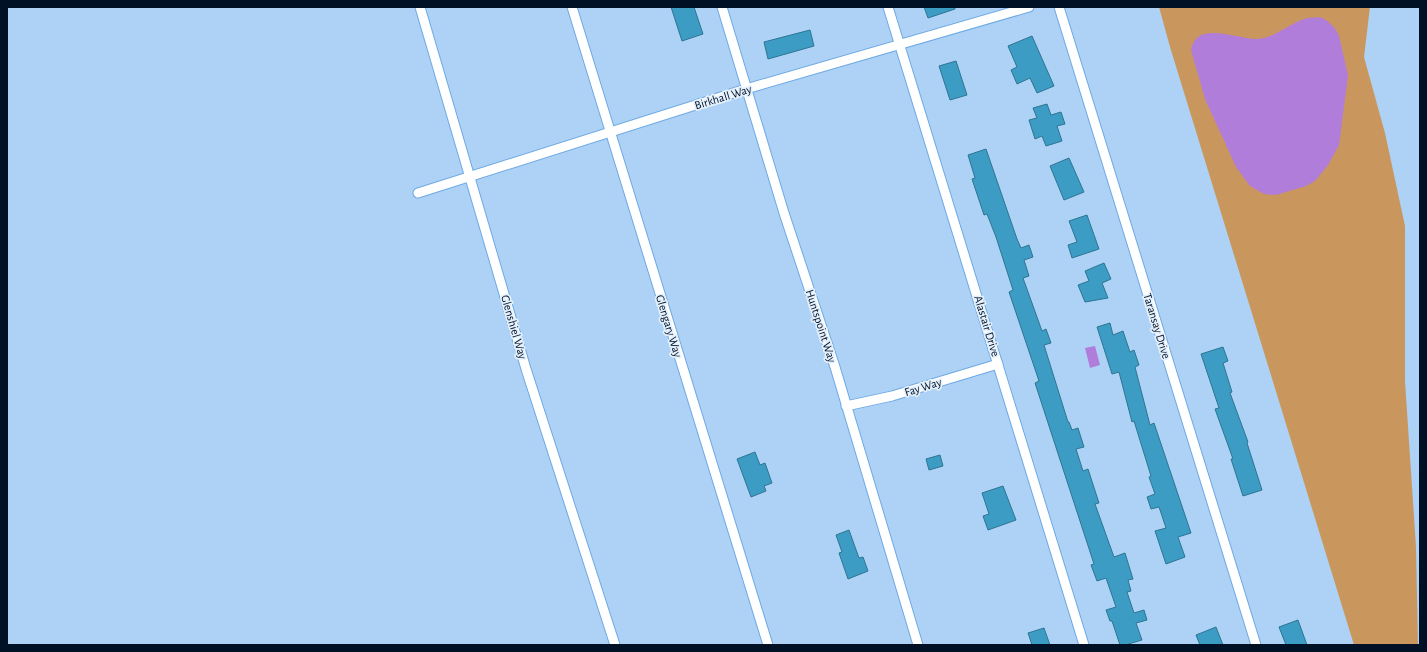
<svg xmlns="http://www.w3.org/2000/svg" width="1427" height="652" viewBox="0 0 1427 652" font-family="'Alegreya Sans',sans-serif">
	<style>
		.green { fill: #c9975e }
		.water { fill: #b17dda }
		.building { fill: #3c9cc3; stroke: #2d7593 }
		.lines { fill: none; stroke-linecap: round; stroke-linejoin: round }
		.street-casing { stroke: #6da9e3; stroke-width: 11 }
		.street { stroke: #fff; stroke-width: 9 }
		.labels { text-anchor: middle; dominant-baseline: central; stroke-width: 3.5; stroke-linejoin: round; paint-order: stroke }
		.street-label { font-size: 12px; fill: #001126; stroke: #e4f0fc }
	</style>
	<rect width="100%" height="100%" fill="#aed2f6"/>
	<path class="green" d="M1159,7h211l-6,50 21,76 20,93v155l11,166 2,98h-64l-184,-598z"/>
	<g class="water">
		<path d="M1320,17l6,3 8,7 5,9 9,39 -9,70 -11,20 -13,16 -9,5 -30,9 -12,-1 -14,-8 -14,-19 -31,-68 -14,-49c5,-30 46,-11 65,-11 19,-1 31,-14 48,-20 5,-2 11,-1 16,-2z"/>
		<path d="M1095,346l5,19 -10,3 -5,-20z"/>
	</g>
	<g class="building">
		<path d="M671,7h23l9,27 -21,7z"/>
		<path d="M924,7h31v2l-27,9z"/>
		<path d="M810,30l4,16 -46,13 -4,-17z"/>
		<path d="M1032,36l22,50 -17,7 -7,-15 -13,6 -6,-14 6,-3 -9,-21z"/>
		<path d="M956,61l11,34 -17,5 -11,-34z"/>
		<path d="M1047,104l4,11 10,-3 4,12 -8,2 5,15 -16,5 -4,-10 -7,3 -6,-19 8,-2 -4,-10z"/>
		<path d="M986,149l31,90 4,9 8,-3 4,12 -9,3 5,16 -6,2 19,53 4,-2 5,14 -7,2 24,77h1l3,8 6,-2 6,19 -8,2 7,22 5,-2 11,34 -4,1 19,53 11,-4 8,26 -5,1 3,11 -4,1 7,21 10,-3 3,10 -11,3 6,17 -17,5h-5l-8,-24h-2l-4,-11 10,-3 -10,-29 -9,3 -6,-16 3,-1 -59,-181 4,-2 -30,-89 4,-2 -17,-53 -9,-23 -3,1 -12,-36 3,-1 -7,-23z"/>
		<path d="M1069,158l15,34 -20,8 -14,-34z"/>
		<path d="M1087,215l12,34 -27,9 -4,-13 9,-3 -8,-21z"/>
		<path d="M1104,263l7,16 -9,4 6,15 -23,4 -7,-17 11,-4 -4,-10z"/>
		<path d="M1110,323l3,12 10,-4 7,21 4,-2 5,15 -4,2 15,58 4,-2 37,110 -13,4 7,20 -19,7 -11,-33 11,-3 -7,-21 -8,2 -4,-12 8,-3 -6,-17 2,-1 -17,-55 -2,1 -13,-50 -7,2 -15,-47z"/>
		<path d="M1223,347l5,14 -5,2 9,29 -2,1 18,49 -1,1 15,47 -19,6 -12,-37h2l-18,-50 4,-1 -18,-54z"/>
		<path d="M755,452l5,13 5,-2 7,20 -8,3 2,5 -15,6 -14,-38z"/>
		<path d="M940,455l3,11 -14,4 -3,-11z"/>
		<path d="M1003,486l13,34 -28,10 -5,-14 6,-2 -7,-21z"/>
		<path d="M849,530l10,28 4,-1 5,14 -20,8 -9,-26 3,-1 -6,-17z"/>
		<path d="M1298,620l9,25h-21l-7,-18z"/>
		<path d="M1216,627l7,18h-23l-4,-10z"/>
		<path d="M1044,628l6,17h-18l-4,-12z"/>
	</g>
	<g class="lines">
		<g class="street-casing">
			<g id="street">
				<path d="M420,7l106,362 89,276"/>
				<path d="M572,7l196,638"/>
				<path d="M722,7l62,206 51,154 83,278"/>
				<path d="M888,7l196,638"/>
				<path d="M1059,7l197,638"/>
				<path d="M418,193l328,-104 283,-82"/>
				<path d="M846,406l46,-10 106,-32"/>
			</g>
		</g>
		<use href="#street" class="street"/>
	</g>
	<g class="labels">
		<g class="street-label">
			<text transform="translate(723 97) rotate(-17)">Birkhall Way</text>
			<text transform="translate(669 326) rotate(73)">Glengary Way</text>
			<text transform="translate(821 326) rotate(72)">Huntspoint Way</text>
			<text transform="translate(987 326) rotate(73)">Alastair Drive</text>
			<text transform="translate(1157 326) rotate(73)">Taransay Drive</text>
			<text transform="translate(514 327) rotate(74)">Glenshiel Way</text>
			<text transform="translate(923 387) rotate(-17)">Fay Way</text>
		</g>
	</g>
	<rect width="1427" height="652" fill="none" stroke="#001126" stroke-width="16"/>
</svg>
